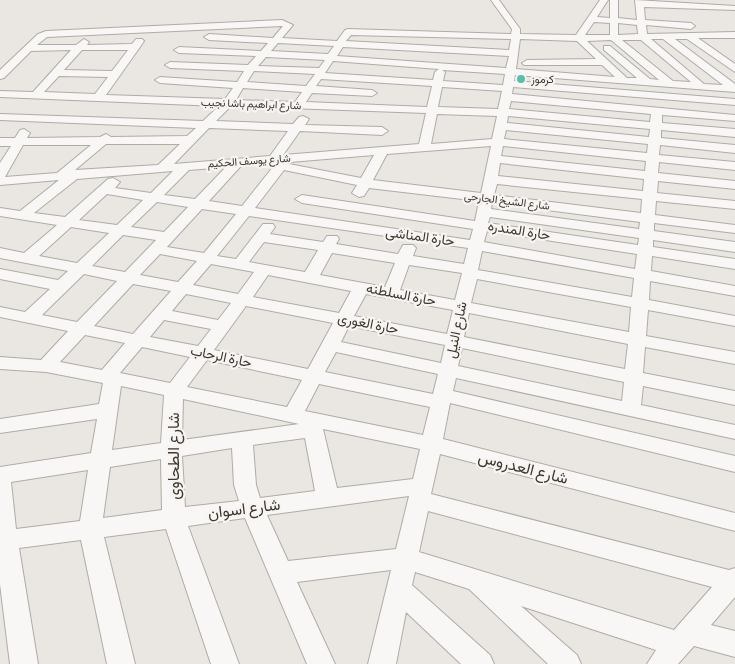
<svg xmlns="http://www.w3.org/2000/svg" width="735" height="664" viewBox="0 0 735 664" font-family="'Alegreya Sans',Vazirmatn,sans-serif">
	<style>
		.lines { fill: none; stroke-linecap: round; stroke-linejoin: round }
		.minor-casing { stroke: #b0aba5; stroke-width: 2 }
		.minor { fill: #f8f7f5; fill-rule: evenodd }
		.poi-dot { fill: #56c1a9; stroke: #f7f5f3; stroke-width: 2 }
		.labels { text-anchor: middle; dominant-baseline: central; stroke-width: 4.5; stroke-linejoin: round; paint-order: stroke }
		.far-poi-label { font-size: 11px; fill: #40372d; stroke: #f7f5f3; text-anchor: start }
		.far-street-label { font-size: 11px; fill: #40372d; stroke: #f7f5f3 }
		.street-label { font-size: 14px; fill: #40372d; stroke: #f7f5f3 }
		.near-street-label { font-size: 16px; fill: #40372d; stroke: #f7f5f3 }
	</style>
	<rect width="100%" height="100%" fill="#eae7e3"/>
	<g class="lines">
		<g class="minor-casing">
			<path id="minor" d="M491,0h8l21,29v5l56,1 24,-35h8l-11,17 13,1v-18h8v18l19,2 -2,-20 100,6v4l-91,-3 1,13 46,3 4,3 -4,3 -45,-4 1,9 88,-2v6h-37l37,26v8l-48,-33h-12l60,45v8l-220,-17 -1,6 221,18v6l-222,-18 -1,7 223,21v6l-73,-6v8l73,6v8l-74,-7v8l74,7v8l-75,-8 -1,10 76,7v8l-76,-8 -1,11 77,8v8l-77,-8 -1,12 78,8v8l-79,-8 -1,14 80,10v8l-81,-10v8l81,11v10l-82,-12v7l82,12v10l-83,-13 -1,15 84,15v10l-85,-15 -1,19 86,16v10l-87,-16 -2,26 89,16v12l-90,-17 -2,26 92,18v14l-92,-19 -2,19 94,20v14l-279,-61 -3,13 282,65v16l-285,-69 -7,36 292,74v18l-295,-77 -9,40 298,76 6,-2v29l-24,28 24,6v26l-41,-11 -16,18h-31l9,-14 -135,-44 56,49 4,9h-33l-79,-75 -54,-17 -3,13 78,70 4,9h-33l-55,-52 -10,52h-28l23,-94 -94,12 38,82h-28l-62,-146 -57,8 51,138h-28l-45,-135 -62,8 31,127h-28l-26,-124 -62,8 19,116h-28l-10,-80v-117l91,-14 6,-34 -97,14v-14l99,-15 4,-21 -57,-11 -46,-3v-12l41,3 27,-29 -68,-14v-10l25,5 25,-23 -50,-10v-10l58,11 10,-9 -68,-13v-10l24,5 33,-28 -57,-9v-8l20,3 39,-31 -59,5v-22l11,-17h-11v-8h15l5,-8 4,-1 6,4 -3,5 73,-1 6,-3 5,3 76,-1 9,-8 -196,-8v-6l203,7 16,-15 -219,-9v-6l33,1 38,-42 -40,1 -27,27 -4,1v-9l38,-36 8,-3 236,-11 11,5 -11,13 55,3 8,-11 3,-1 163,5 1,-5zM594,22l16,1v12h-25zM618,23l19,2 1,9 -20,1zM283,26l-10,12 -64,-4 -5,3 5,3 59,3 -7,8 -82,-4 -5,3 5,3 77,3 -8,9 -78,-3 -5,3 5,3 74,3 -7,11 -77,-5 -5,3 5,3 73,5 -8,11 -119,-4 34,-48 4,-6 -2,-2h-6l-4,5 -45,1 2,-3 -5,-3 -8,6h-39l10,-8zM351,35l160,4 -2,11 -163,-9zM520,39l57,2 19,18 -69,1 -5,3 2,2h78l13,12 -99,-8zM651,39h12l60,46 -19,-1zM611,40l48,40 -9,-1 -40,-33h-6v4l33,28h-10l-40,-37zM622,40h19l50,42 -18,-1zM278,43l56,3 -6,8 -57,-3zM343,47l166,9 -3,12 -169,-12zM82,50h46l-16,21 -48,-1zM266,57l59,3 -6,8 -61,-2zM333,61l106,8 -4,3 -2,8 -108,-7zM442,70l63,4 -2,11 -60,-4 2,-9zM254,71l61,3 -9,12 -59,-4zM59,76l49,1 -13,17 -51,-2zM321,79l111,7 -5,21 -121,-5 6,-9 60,3 5,-3 -5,-3 -56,-4zM442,87l60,4 -4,18 -60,-2zM243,88l59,4 -7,10 -59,-2zM511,101l140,13 -1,8 -141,-13zM231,106l195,7 -7,31 -136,11 17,-24 82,4 6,-4 -6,-4 -77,-2 4,-6 -6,-3 -4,1 -6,7 -77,-3zM437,114l60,2 -5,23 -61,5zM508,116l142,13 -1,8 -142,-14zM209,128l79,3 -18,25 -96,8zM506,130l142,14 -1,9 -143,-14zM106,144h74l-22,21 -83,5zM23,145h68l-34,28 -52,4zM491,146l-10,47 -108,-13 14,-26zM503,146l143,15 -1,10 -144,-15zM374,155l-13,23 -72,-14 1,-2zM276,163l-34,43 -33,-5 32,-35zM500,163l144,16 -1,12 -145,-15zM226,167l-31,32 -31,-4 25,-25zM284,170l73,15 -5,8 7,4 5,-1 5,-8 110,13 -4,20 -173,-26 -7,4 7,4 171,26 -3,11 -215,-32zM173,171l-22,22 -36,-5 5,-6 -7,-4 -5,1 -43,38 -31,-4 43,-34zM497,184l145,15 -1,14 -147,-18zM107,194l36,6 -26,25 -38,-5zM157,202l31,5 -24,25 -33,-5zM492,203l148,19 -1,7 -148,-20zM202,209l34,5 -32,39 -37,-6zM249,216l219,32 -4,16 -51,-8 3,-8 -3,-3h-10l-5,9 -62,-10 3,-5 -2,-3h-10l-4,6 -53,-8 5,-7 -2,-3h-10l-27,35 -19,-3zM490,217l149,21 -1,7 -150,-22zM71,227l38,6 -32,30 -38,-7zM487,231l150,23 -2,15 -151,-27zM123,235l33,5 -31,32 -33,-6zM264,242l54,8 -13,22 -56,-10zM482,251l152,27 -2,19 -154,-27zM332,253l63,10 -10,24 -65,-12zM160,254l37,7 -19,21 -38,-7zM211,264l43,8 -16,22 -45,-9zM409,265l53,8 -7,27 -55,-10zM84,274l33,7 -40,41 -35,-7zM268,275l83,16 -12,22 -86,-16zM477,279l154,28 -2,25 -158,-29zM133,284l38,7 -38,43 -39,-8zM186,294l45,9 -13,17 -46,-9zM366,294l87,16 -6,24 -93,-18zM246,306l87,17 -25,46 -94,-19zM469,313l159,31 -3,25 -161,-32zM164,320l47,9 -13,17 -48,-9zM349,326l96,19 -4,18 -100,-21zM85,335l40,8 -23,27 -42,-8zM142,347l48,10 -20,26 -50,-10zM462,348l162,34 -2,19 -164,-35zM336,352l102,22 -5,20 -108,-22zM207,360l95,20 -15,27 -100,-20zM319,384l111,23 -7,28 -118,-24zM121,386l43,9 -3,48 -49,7zM183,399l116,25 -117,16zM323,429l97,20 -7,30 -76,9zM305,438l10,53 -55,7 -4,-13 -3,-40zM232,448l2,37 5,16 -54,6 -3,-51zM161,459l1,51 -59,8 7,-51zM88,470l-8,51 -64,8 -5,-47zM409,496l-13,53 -108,12 -21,-46zM428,511l284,76 -38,43 -255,-78z"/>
		</g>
		<use href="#minor" class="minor"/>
	</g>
	<circle class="poi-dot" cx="521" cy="79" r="5"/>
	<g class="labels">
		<g class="far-poi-label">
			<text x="531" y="79">كرموز</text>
		</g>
		<g class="far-street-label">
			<text transform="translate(251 104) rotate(2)">شارع ابراهيم باشا نجيب</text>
			<text transform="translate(249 161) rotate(-4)">شارع يوسف الحكيم</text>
			<text transform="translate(507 201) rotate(7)">شارع الشيخ الجارحى</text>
		</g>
		<g class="street-label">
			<text transform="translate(519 231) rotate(9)">حارة المندره</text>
			<text transform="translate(420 237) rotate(8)">حارة المناشى</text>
			<text transform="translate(401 295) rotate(11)">حارة السلطنه</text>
			<text transform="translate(368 324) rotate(11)">حارة الغورى</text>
			<text transform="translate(457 330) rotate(-78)">شارع النيل</text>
			<text transform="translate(221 357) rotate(12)">حارة الرحاب</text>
		</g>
		<g class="near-street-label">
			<text transform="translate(174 456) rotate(-90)">شارع الطحاوى</text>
			<text transform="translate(523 468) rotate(14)">شارع العدروس</text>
			<text transform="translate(244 509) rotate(-7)">شارع اسوان</text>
		</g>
	</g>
</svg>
